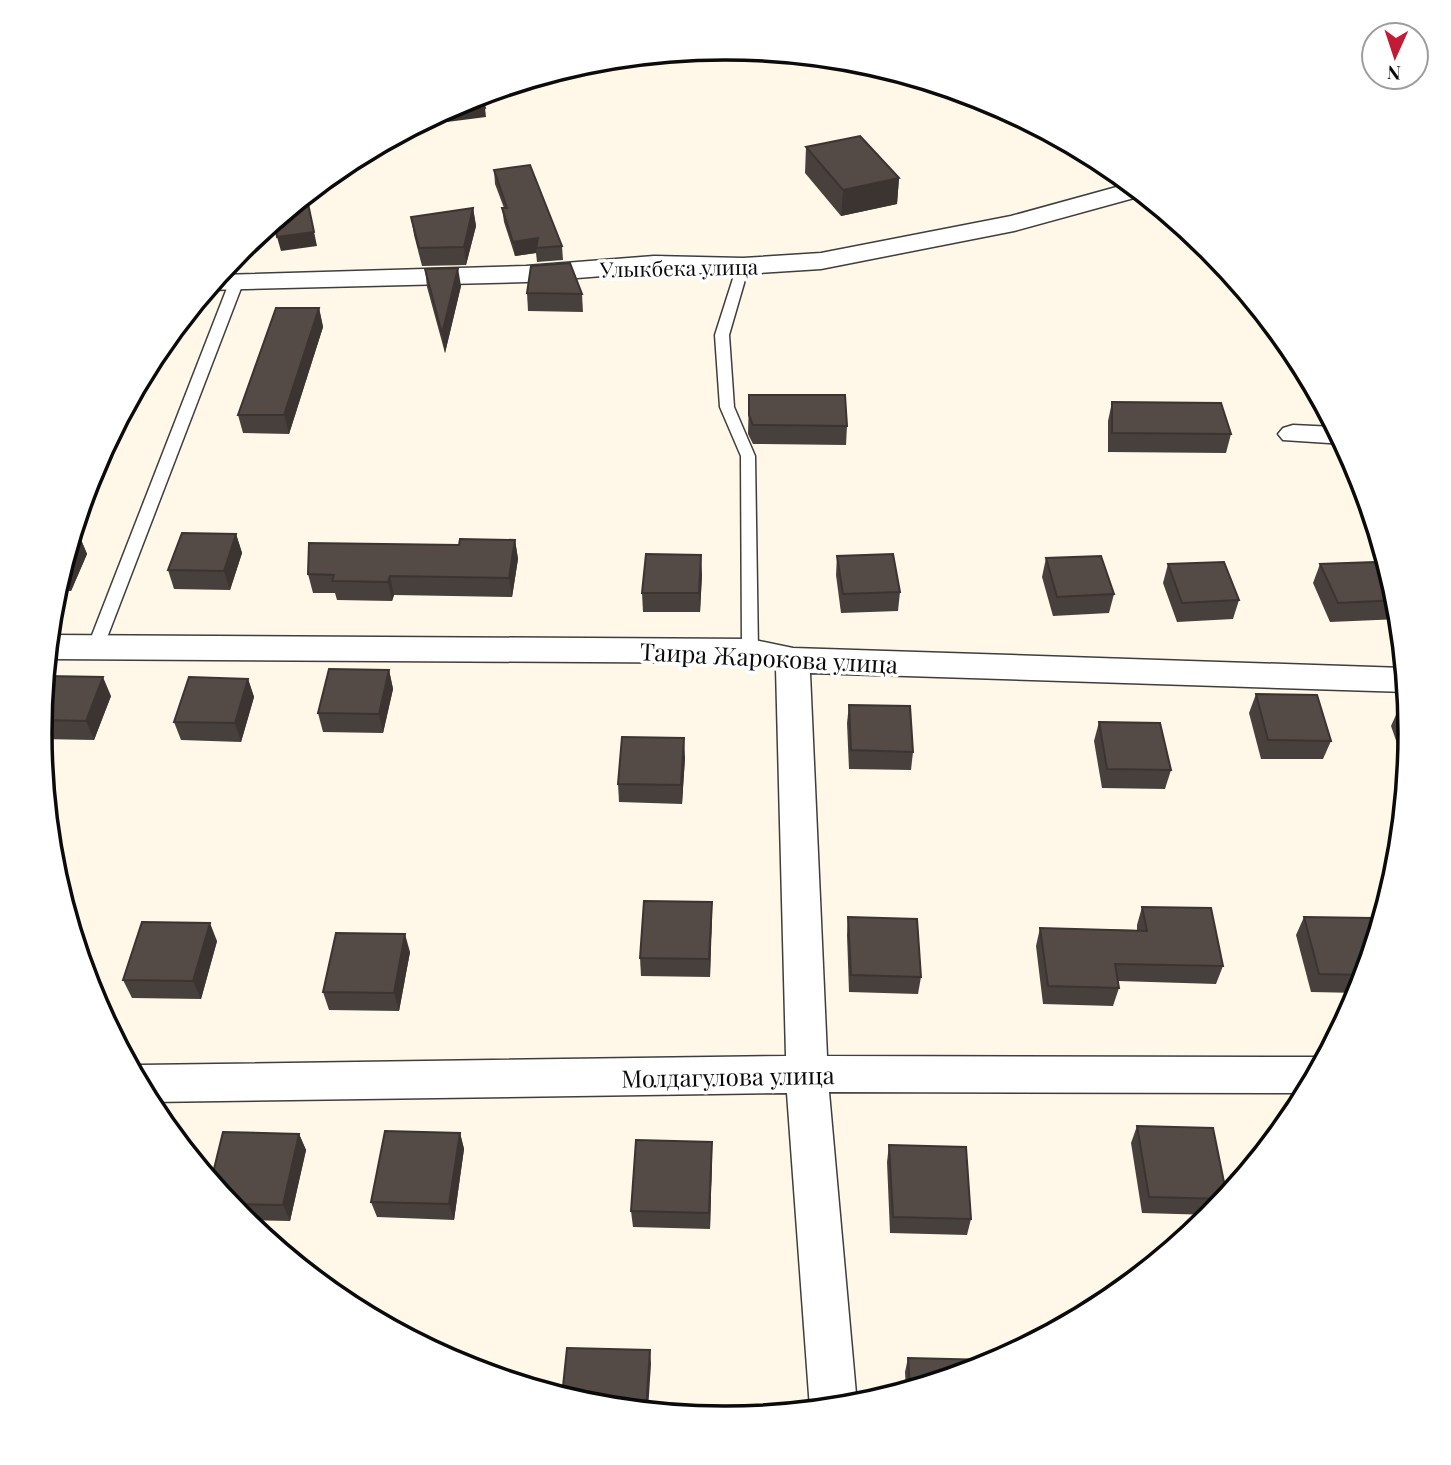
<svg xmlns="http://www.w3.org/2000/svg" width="1451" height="1465" viewBox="0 0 1451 1465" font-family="'Playfair Display',serif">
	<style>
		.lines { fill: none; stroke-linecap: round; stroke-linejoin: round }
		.lane-casing { stroke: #3e3e3e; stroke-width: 3 }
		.street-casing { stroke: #3e3e3e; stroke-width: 3 }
		.lane { fill: #fff; fill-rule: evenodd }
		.street { fill: #fff; fill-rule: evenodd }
		.wall { fill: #48403c }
		.shaded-wall { fill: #3b3431 }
		.building { fill: #544a46; stroke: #3b3431; stroke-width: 2 }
		.labels { text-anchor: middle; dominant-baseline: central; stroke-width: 7; stroke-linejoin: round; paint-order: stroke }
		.far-street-label { font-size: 21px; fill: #0b0b0b; stroke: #fff }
		.street-label { font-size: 24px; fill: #0b0b0b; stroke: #fff }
		.rim { fill: none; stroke: #0b0b0b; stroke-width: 3.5 }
	</style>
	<rect width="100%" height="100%" fill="#fff8e8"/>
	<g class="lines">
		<g class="lane-casing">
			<g id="lane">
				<path d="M743,262l6,4 -20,69 5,72 21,49 3,195 -8,6 -8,-6 -1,-195 -21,-49 -5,-72 22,-69z"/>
				<path d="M236,279l7,4 -140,365 -2,4h-12l-2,-4 142,-365z"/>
			</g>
		</g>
		<g class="street-casing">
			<g id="street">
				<path d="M1131,183l14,12 -131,36 -193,38 -78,5 -89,-2 -128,10 -319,8 12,-15 307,-9 128,-10 89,2 78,-5 190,-37z"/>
				<path d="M1293,425l42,2 9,17 -61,-4 -5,-6 5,-6z"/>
				<path d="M50,635l700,4 43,9 611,20 3,24 -597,-19 17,383 488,1 9,3 -18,33 -477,-1 28,313 -47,4 -23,-316 -637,9 -18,-34 8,-3 646,-9 -10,-388 -26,-5 -701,-4z"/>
			</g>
		</g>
		<use href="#lane" class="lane"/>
		<use href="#street" class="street"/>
	</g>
	<g class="wall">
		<path d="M806,147l93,31 -2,26 -56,12 -36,-43z"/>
		<path d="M494,170l68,76 1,14 -26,2 -1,-9 -21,3 -11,-34 -2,-14h2l-9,-24z"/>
		<path d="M473,208l3,18 -10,39 -44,1 -8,-31 -3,-18z"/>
		<path d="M425,269l36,17 -16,67 -18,-66z"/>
		<path d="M527,293l55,1 1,18 -55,-1z"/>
		<path d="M319,308l4,19 -34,107 -46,-1 -5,-18z"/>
		<path d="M749,395l98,31 -1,19 -93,-1 -5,-10z"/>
		<path d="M1112,402l119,32 -5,19 -118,-1v-31z"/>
		<path d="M236,534l6,19 -12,37 -56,-1 -6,-19z"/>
		<path d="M73,535h6l8,19 -16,37h-15z"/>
		<path d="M515,540l3,19 -6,38 -118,-2 -2,6 -55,-1 -2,-7h-22l-5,-19 151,-29z"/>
		<path d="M837,556l63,36 -2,19 -57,2 -5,-38z"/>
		<path d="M1046,558l68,36 -5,19 -56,3 -11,-39z"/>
		<path d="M1168,564l71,36 -6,19 -56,3 -14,-39z"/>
		<path d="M1320,564l58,4 20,31 2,20 -70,3 -17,-39z"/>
		<path d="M702,574l-2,38h-57l-1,-19z"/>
		<path d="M389,670l4,19 -10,44 -60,-1 -5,-19z"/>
		<path d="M46,676l65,20 -17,44 -53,-1 -1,-7z"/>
		<path d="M248,679l6,18 -13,45 -60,-2 -7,-18z"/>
		<path d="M1256,694l75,47 -8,18h-62l-12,-46z"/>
		<path d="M849,705l64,47 -2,18 -62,-1 -2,-46z"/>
		<path d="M1399,708l12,25 -4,39 -16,-46z"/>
		<path d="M1099,722l72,48 -6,19 -63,-1 -8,-47z"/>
		<path d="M685,757l-3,47 -63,-2 -1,-18z"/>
		<path d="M712,902l-2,75 -69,-1 -1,-18z"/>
		<path d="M1142,907l81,59 -7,18 -98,-3 1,7 -6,18 -70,-2 -7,-58 4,-18 97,2v-5z"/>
		<path d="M848,917l73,60 -3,17 -69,-2 -2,-57z"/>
		<path d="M1304,917l73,17 -18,59 -48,-1 -15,-57z"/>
		<path d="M217,941l-16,58 -69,-1 -9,-18z"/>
		<path d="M410,952l-11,59 -70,-1 -6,-18z"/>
		<path d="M1137,1126l90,71 -15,18 -70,-2 -11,-70z"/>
		<path d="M460,1133l4,16 -10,71 -77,-3 -6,-15z"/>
		<path d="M299,1134l7,16 -16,71 -45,-1 -4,-3 -30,-36z"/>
		<path d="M889,1145l82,74 -4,16 -77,-2 -3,-71z"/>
		<path d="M712,1158l-2,71 -77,-2 -2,-16z"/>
		<path d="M908,1358l79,8 -81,24 -1,-18z"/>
	</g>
	<g class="shaded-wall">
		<path d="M485,108l1,9 -39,5 -2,-9z"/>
		<path d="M899,178l-2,26 -56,12 2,-26z"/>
		<path d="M306,194l11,52 -36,5 -4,-14z"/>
		<path d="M473,208l3,18 -10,39 -2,-18z"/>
		<path d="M538,238l-2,15 -21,3 -2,-14z"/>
		<path d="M458,268l3,18 -16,67 -3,-19z"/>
		<path d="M319,308l4,19 -34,107 -5,-19z"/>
		<path d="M236,534l6,19 -12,37 -6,-19z"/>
		<path d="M79,535l8,19 -16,37 -8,-19z"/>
		<path d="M515,540l3,19 -6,38 -3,-19z"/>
		<path d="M701,555l1,19 -2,38 -1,-19z"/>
		<path d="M390,576l4,19 -2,6 -4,-19z"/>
		<path d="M389,670l4,19 -10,44 -4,-19z"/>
		<path d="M103,677l8,19 -17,44 -8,-19z"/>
		<path d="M248,679l6,18 -13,45 -6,-19z"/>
		<path d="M684,738l1,19 -3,47 -1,-19z"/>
		<path d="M712,902v18l-2,57 -1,-18z"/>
		<path d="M210,923l7,18 -16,58 -8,-18z"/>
		<path d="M405,934l5,18 -11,59 -5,-18z"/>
		<path d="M460,1133l4,16 -10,71 -5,-16z"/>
		<path d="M299,1134l7,16 -16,71 -7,-16z"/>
		<path d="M712,1142v16l-2,71 -1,-16z"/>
		<path d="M650,1350l1,14 -3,46h-2z"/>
	</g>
	<g class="building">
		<path d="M480,94l5,14 -40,5 -1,-3 20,-11z"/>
		<path d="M860,136l39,42 -56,12 -37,-43z"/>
		<path d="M530,165l32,81 -26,2 2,-10 -25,4 -11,-34h5l-13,-38z"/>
		<path d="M306,194l8,38 -37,5 -2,-17z"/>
		<path d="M473,208l-9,39 -45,1 -8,-31z"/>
		<path d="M570,263l12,31 -55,-1 4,-27z"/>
		<path d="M458,268l-16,66 -17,-65z"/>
		<path d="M276,308h43l-35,107h-46z"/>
		<path d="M749,395h96l2,31 -94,-1 -4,-10z"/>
		<path d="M1112,402l109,1 10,31 -119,-1z"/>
		<path d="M182,533l54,1 -12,37 -56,-1z"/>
		<path d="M73,535h6l-16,37h-2z"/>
		<path d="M460,539l55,1 -6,38 -119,-2 -2,6 -56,-1 2,-6 -26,-1 1,-31 150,2z"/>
		<path d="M646,554l55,1 -2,38h-57z"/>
		<path d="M893,554l7,38 -57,2 -6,-38z"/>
		<path d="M1101,556l13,38 -57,3 -11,-39z"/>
		<path d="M1224,562l15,38 -57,3 -14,-39z"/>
		<path d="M1375,562l3,6h10l10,32 -60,3 -18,-39z"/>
		<path d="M329,669l60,1 -10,44 -61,-1z"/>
		<path d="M46,676l57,1 -17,44 -45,-1z"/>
		<path d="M189,677l59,2 -13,44 -61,-1z"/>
		<path d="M1256,694l61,1 14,46 -63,-1z"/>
		<path d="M849,705l61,1 3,46 -62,-2z"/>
		<path d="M1399,708h9l3,25 -1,5z"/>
		<path d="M1099,722l61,1 11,47 -64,-1z"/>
		<path d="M622,737l62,1 -3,47 -63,-1z"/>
		<path d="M644,901l68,1 -3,57 -69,-1z"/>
		<path d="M1142,907l69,1 12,58 -108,-2 4,24 -71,-2 -8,-58 107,3z"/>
		<path d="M848,917l69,2 4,58 -70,-2z"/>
		<path d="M1304,917l68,1 5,16 -13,41 -45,-1z"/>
		<path d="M142,922l68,1 -17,58 -70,-1z"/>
		<path d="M336,933l69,1 -11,59 -71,-1z"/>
		<path d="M1137,1126l76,2 14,69 -2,2 -76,-2z"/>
		<path d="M385,1131l75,2 -11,71 -78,-2z"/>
		<path d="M223,1132l76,2 -16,71 -53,-1 -19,-23z"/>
		<path d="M636,1140l76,2 -3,71 -78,-2z"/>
		<path d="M889,1145l77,2 5,72 -78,-2z"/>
		<path d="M567,1348l83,2 -4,60 -55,-6 -29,-8z"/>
		<path d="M908,1358l83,2 1,3 -5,3 -77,23z"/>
	</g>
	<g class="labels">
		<g class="far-street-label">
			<text transform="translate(679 267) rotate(-1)">Улыкбека улица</text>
		</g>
		<g class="street-label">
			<text transform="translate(769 657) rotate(3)">Таира Жарокова улица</text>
			<text transform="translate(728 1076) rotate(-1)">Молдагулова улица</text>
		</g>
	</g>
	<path d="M0 0H1451V1465H0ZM52 733a673 673 0 1 1 1346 0a673 673 0 1 1-1346 0Z" fill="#fff" fill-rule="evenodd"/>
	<path class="rim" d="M52 733a673 673 0 1 1 1346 0a673 673 0 1 1-1346 0Z"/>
	<g transform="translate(1395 56) rotate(183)"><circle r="33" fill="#ffffff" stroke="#9d9d9d" stroke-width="2"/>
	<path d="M0-5L12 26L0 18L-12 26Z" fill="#c31a35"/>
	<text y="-10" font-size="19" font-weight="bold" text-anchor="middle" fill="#0b0b0b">N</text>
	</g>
</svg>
